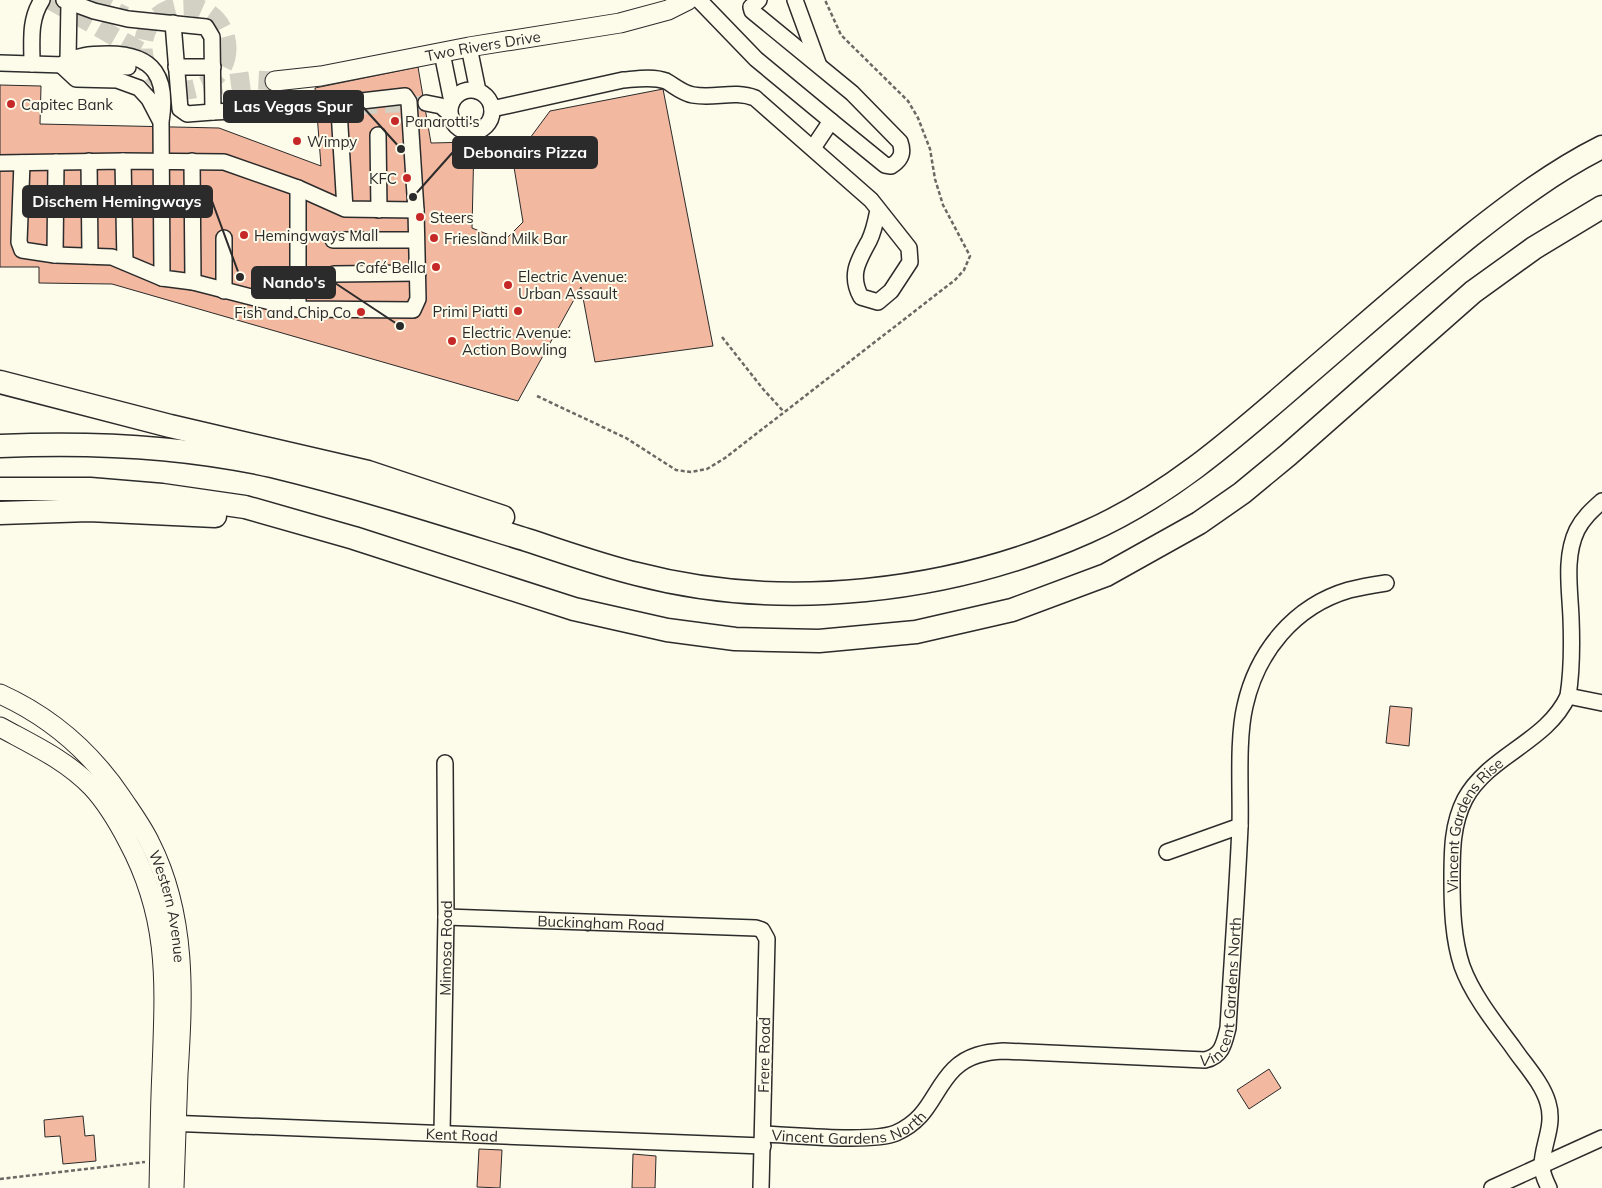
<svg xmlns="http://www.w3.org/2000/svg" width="1602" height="1188" viewBox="0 0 1602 1188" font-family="Mulish,sans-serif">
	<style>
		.building { fill: #f2b8a0; stroke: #2b2b2b }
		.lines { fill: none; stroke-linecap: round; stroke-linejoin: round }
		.minor-tunnel { stroke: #d3d1c4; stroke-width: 15; stroke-dasharray: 15 8; stroke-linecap: butt }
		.major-tunnel { stroke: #d3d1c4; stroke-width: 19; stroke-dasharray: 19 9; stroke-linecap: butt }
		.minor-casing { stroke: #2b2b2b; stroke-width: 18 }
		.major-casing { stroke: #2b2b2b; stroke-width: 21 }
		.highway-casing { stroke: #2b2b2b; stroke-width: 25 }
		.path { stroke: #6a6964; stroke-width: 2.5; stroke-dasharray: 4 2.5; stroke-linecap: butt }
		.minor { stroke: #fdfbea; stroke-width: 15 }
		.major { stroke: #fdfbea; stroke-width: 19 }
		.highway { stroke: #fdfbea; stroke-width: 22 }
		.poi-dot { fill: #c62828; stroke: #fdfbea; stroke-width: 2 }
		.labels { text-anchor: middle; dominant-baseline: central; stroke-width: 4; stroke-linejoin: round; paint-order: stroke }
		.street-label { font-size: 15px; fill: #2b2b2b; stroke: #fdfbea }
		.poi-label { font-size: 15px; fill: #2b2b2b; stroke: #fdfbea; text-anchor: start }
		.leader { fill: none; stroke: #2b2b2b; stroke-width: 2 }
		.callout-dot { fill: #2b2b2b; stroke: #fdfbea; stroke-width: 2 }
		.callout { fill: #2b2b2b; stroke: #2b2b2b; stroke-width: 2 }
		.callout-label { font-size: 16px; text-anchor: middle; font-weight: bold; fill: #fff }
	</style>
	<rect width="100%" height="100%" fill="#fdfbea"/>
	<g class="building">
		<path d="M418,67l13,76 43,-1 -2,86 32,13 19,-19 -10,-61 37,-50 113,-22 50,257 -118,16 -14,-75 -63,114 -406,-117 -73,-1v-16h-39v-182l41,1 -1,38 179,4 102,38 -6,-78z"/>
		<path d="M1390,706l22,2 -3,38 -23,-3z"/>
		<path d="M1269,1069l12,19 -32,21 -12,-19z"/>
		<path d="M83,1116l2,20 9,-1 2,26 -33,3 -3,-28 -15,1 -1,-17z"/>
		<path d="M479,1149l23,1 -2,38 -23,-1z"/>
		<path d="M633,1154l23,2 -1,32h-23z"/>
	</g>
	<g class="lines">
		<path class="minor-tunnel" d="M316,110l110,-7"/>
		<g class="major-tunnel">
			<path d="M50,0l92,52"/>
			<path d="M92,0l33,16"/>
			<circle cx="185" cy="48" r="42"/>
			<path d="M203,87l53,-7 19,1"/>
		</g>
		<g class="minor-casing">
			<g id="minor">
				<path d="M64,0l30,11 34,8 78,8 6,10 1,75 64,-3 39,1"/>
				<path d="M699,0l57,59 75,62 -18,27"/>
				<path d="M759,0l-8,7 1,4 100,82 48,49c4,11 1,18 -9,24l-6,-1 -54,-44"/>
				<path d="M795,0l23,63"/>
				<path d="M173,23l7,86 7,5 26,-2"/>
				<path d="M469,47l9,44"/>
				<path d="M442,53l10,49"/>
				<path d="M68,60l1,-58"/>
				<path d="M0,63l128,4"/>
				<path d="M32,64c0,-23 -3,-44 10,-64"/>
				<path d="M176,67h37"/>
				<circle cx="471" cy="111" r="21"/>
				<path d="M426,103l15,3 9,8"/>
				<path d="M492,109l131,-29c13,-1 30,-4 43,1 9,5 16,12 27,14 22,4 41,-5 62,3l116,102 38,48 1,14 -19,29 -13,11 -17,-5c-12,-22 -3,-36 8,-56 5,-10 7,-21 9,-31"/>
				<path d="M161,122l-12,-23 -10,-11 -22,-8 -41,-1 -15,-14c16,-10 29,-11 47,-11 47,0 60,24 53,68l1,156 31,4 105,27"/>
				<path d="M378,135l1,75"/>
				<path d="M89,161l1,95"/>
				<path d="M123,161l2,101"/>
				<path d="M192,161l1,121"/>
				<path d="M0,163l123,-2 101,1 74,26 47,21 71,1 -7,-108 -4,-6 -61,7 -5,7 6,99"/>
				<path d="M22,163l-3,79 3,8 33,5 57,2 50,21"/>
				<path d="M298,188v121l115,1 5,-11 -2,-89"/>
				<path d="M224,238v53"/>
				<path d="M333,240h83"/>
				<path d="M55,255l1,-93"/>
				<path d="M334,274l84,-1"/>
				<path d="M1568,696l34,7"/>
				<path d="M1167,852l73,-26"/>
				<path id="s1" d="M446,917l310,11 6,2 5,9 -6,249"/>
				<path id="s2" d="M167,1123l596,23"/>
				<path id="s3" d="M442,1133l4,-216 -1,-154"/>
				<path id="s4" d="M763,1134c31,1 109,9 133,-1 34,-15 36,-42 58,-64 14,-14 32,-17 49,-18l202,9c17,-4 19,-16 23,-32 4,-67 9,-134 12,-201 1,-36 -3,-87 5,-121 12,-54 49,-100 104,-116 12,-3 24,-5 37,-7"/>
				<path d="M1492,1188l110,-50"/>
				<path id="s5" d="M1549,1188c-3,-6 -7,-15 -7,-22 0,-21 13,-40 6,-63 -6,-21 -24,-39 -36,-57 -18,-24 -40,-52 -50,-80 -9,-27 -10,-58 -10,-86 0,-29 0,-56 13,-81 24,-44 82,-57 103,-103 4,-25 4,-52 3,-78 -1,-28 -7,-61 6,-88 6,-12 15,-20 25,-29"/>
			</g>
		</g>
		<g class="major-casing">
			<g id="major">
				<path id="s6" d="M275,81l46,-5 148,-29 151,-24 48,-13 20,-10"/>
				<path id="s7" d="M0,694c51,23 91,58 122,104 10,15 21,30 28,45 37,73 33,153 28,231 -1,38 -3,76 -4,114"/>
				<path d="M0,727c33,18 66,33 92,60 15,16 26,35 36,54 42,78 37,143 34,229 -2,39 -2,79 -3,118"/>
			</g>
		</g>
		<g class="highway-casing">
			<g id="highway">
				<path d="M0,382l170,44 198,46 135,45"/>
				<path d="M0,446c91,-4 183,0 272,20 87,21 171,48 255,74 37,12 73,25 110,34 145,38 313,19 450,-42 82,-36 148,-95 215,-153 56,-48 111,-97 168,-143 42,-33 84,-65 132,-89"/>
				<path d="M0,489h90l72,6 83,12 109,31 220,71 93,21 68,9 84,2 97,-9 96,-22 94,-35 93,-52 43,-30 46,-38 185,-163 61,-44 68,-41"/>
				<path d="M0,513l89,-3 126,6"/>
			</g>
		</g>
		<g class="path">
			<path d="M722,337l41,52 21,23"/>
			<path d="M537,396l89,42 50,32 15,2 16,-3 18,-11 230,-178 9,-10 6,-14 -27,-51 -8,-26 -5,-30 -12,-31 -10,-17 -67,-66 -16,-35"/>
			<path d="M0,1179l145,-17"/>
		</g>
		<use href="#minor" class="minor"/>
		<use href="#major" class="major"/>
		<use href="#highway" class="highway"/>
	</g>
	<g class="poi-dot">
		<circle cx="11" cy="104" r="5"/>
		<circle cx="395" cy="121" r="5"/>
		<circle cx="297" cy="141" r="5"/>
		<circle cx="407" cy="178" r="5"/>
		<circle cx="420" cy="217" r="5"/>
		<circle cx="244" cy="235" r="5"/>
		<circle cx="434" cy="238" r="5"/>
		<circle cx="436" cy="267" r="5"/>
		<circle cx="508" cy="285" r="5"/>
		<circle cx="518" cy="311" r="5"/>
		<circle cx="361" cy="312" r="5"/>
		<circle cx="452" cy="341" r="5"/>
	</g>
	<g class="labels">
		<g class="street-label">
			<text stroke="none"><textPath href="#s6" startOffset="211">Two Rivers Drive</textPath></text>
			<text stroke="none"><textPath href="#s5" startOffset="398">Vincent Gardens Rise</textPath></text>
			<text stroke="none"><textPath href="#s7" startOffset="282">Western Avenue</textPath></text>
			<text stroke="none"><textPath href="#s1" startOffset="155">Buckingham Road</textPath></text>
			<text stroke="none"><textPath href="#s3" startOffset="185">Mimosa Road</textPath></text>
			<text stroke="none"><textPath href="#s4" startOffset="551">Vincent Gardens North</textPath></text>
			<text transform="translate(764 1055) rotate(-89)">Frere Road</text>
			<text stroke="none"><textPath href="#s4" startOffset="88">Vincent Gardens North</textPath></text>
			<text stroke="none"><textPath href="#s2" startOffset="295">Kent Road</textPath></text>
		</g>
		<g class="poi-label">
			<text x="21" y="104">Capitec Bank</text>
			<text x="405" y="121">Panarotti's</text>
			<text x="307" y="141">Wimpy</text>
			<text x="397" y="178" text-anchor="end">KFC</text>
			<text x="430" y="217">Steers</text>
			<text x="254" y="235">Hemingways Mall</text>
			<text x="444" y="238">Friesland Milk Bar</text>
			<text x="426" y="267" text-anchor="end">Café Bella</text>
			<text x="518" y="276">Electric Avenue:<tspan x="518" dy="17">Urban Assault</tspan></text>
			<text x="508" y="311" text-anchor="end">Primi Piatti</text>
			<text x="351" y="312" text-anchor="end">Fish and Chip Co</text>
			<text x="462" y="332">Electric Avenue:<tspan x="462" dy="17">Action Bowling</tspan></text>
		</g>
	</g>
	<path class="leader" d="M401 149L363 107M413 197L453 152M240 277L212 201M400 326L335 283"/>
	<g class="callout-dot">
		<circle cx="401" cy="149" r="5"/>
		<circle cx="413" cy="197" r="5"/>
		<circle cx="240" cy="277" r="5"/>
		<circle cx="400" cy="326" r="5"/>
	</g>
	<g class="callout">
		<rect x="224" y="91" width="139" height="31" rx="5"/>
		<rect x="453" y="137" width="144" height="31" rx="5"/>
		<rect x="23" y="186" width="189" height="31" rx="5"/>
		<rect x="252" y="267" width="83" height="31" rx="5"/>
	</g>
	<g class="callout-label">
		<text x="293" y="112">Las Vegas Spur</text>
		<text x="525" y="158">Debonairs Pizza</text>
		<text x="117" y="207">Dischem Hemingways</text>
		<text x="294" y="288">Nando's</text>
	</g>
</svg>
